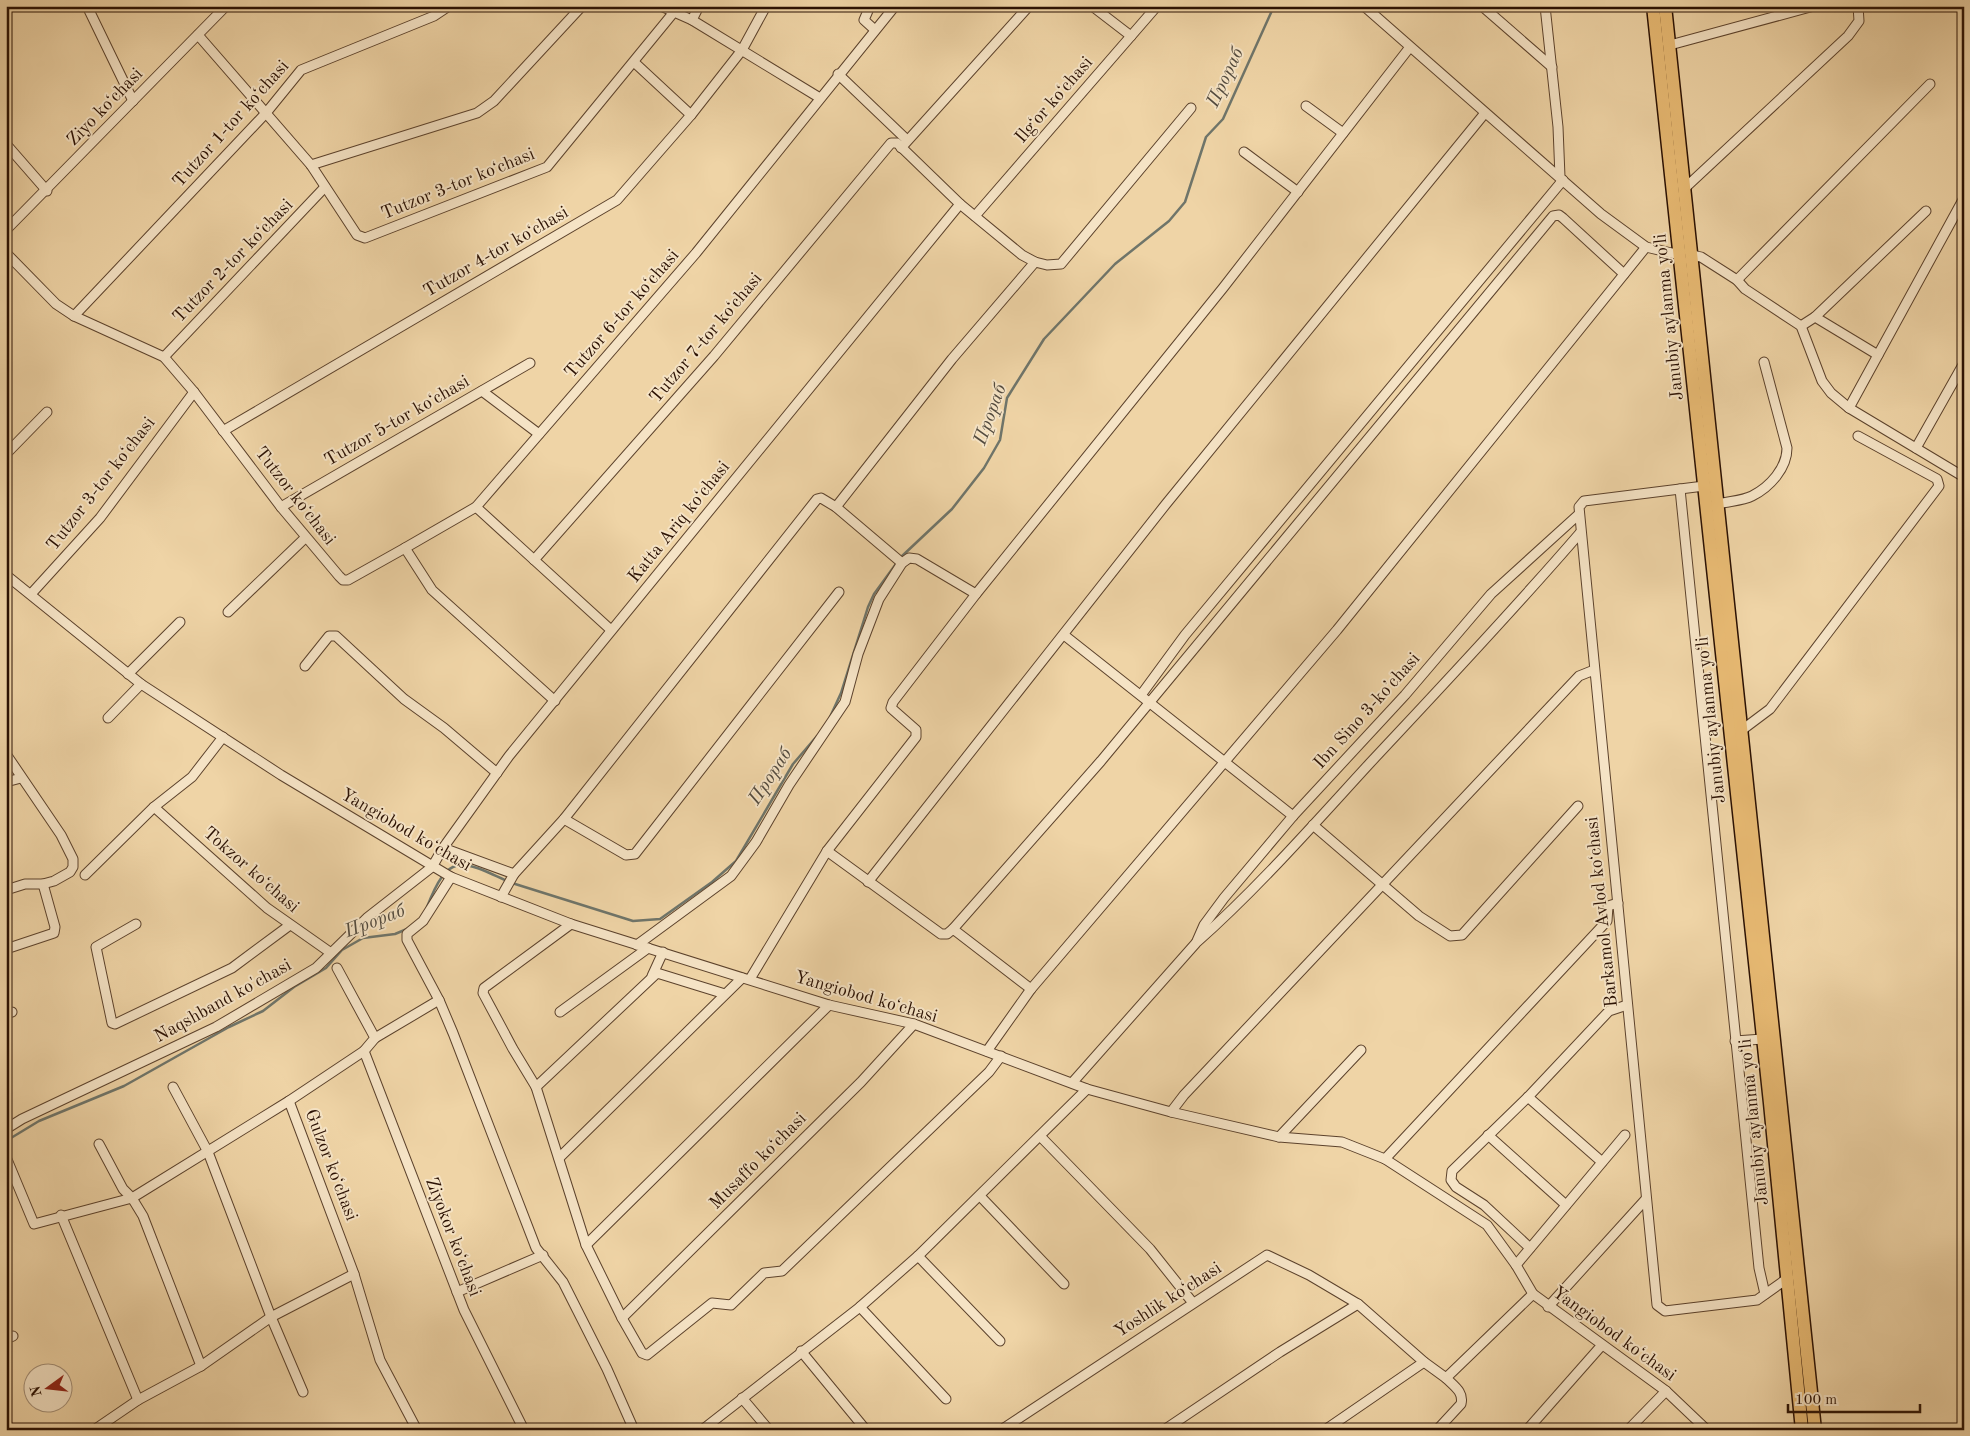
<svg xmlns="http://www.w3.org/2000/svg" width="1970" height="1436" viewBox="0 0 1970 1436" font-family="'Old Standard TT',serif">
	<style>
		.lines { fill: none; stroke-linecap: round; stroke-linejoin: round }
		.stream { stroke: #6f756a; stroke-width: 2.5 }
		.minor-casing { stroke: #5c422c; stroke-width: 11 }
		.highway-casing { stroke: #2b1103; stroke-width: 15 }
		.minor { stroke: #f5e3c5; stroke-width: 9 }
		.highway { stroke: #e8ba73; stroke-width: 12 }
		.labels { text-anchor: middle; dominant-baseline: central; stroke-width: 4; stroke-linejoin: round; paint-order: stroke }
		.street-label { font-size: 18px; fill: #2b1103; stroke: #f5e3c5 }
		.water-label { font-size: 19px; font-style: italic; fill: #534b3f; stroke: #f5e3c5 }
	</style>
	<rect width="100%" height="100%" fill="#efd4a6"/>
	<filter id="stains"><feTurbulence type="fractalNoise" baseFrequency=".004" numOctaves="4"/><feColorMatrix values="0 0 0 0 .2 0 0 0 0 .09 0 0 0 0 .02 0 0 0 .5 -.17"/></filter>
	<radialGradient id="worn" r=".72"><stop offset=".6" stop-color="#630" stop-opacity="0"/><stop offset="1" stop-color="#630" stop-opacity=".3"/></radialGradient>
	<g class="lines">
		<g class="stream">
			<path d="M830,717l11,-24 27,-86 6,-13 27,-37 51,-48 32,-41 16,-28 7,-42 37,-59 71,-75 54,-43 16,-19 21,-65 17,-18 51,-113"/>
			<path d="M512,883l121,38 27,-2 52,-37 24,-21 57,-97 24,-28"/>
			<path d="M427,907c21,-54 33,-48 80,-26"/>
			<path d="M6,1141l33,-20 85,-35 105,-59 34,-16 31,-24 32,-19 16,-18 21,-12 32,-4 12,-5"/>
		</g>
		<g class="minor-casing">
			<g id="minor">
				<path d="M87,6l46,95"/>
				<path d="M661,6l13,6"/>
				<path d="M870,6l-6,14 11,10"/>
				<path d="M1092,6l39,30"/>
				<path d="M1364,6l237,208 45,33 34,8"/>
				<path d="M1482,6l70,61"/>
				<path d="M1545,6l13,121 2,50"/>
				<path d="M692,20l128,78"/>
				<path d="M198,35l113,130 46,70 8,3 182,-71 127,-155 18,8 7,-14"/>
				<path d="M1670,45l144,-39"/>
				<path d="M635,63l56,52"/>
				<path d="M838,74l69,66"/>
				<path d="M1306,106l37,27"/>
				<path d="M6,144l41,47"/>
				<path d="M901,148l128,-142"/>
				<path d="M1244,152l54,40"/>
				<path d="M311,165l166,-52 17,-12 88,-95"/>
				<path d="M1685,188l163,-152 11,-15 -1,-15"/>
				<path d="M975,216l182,-210"/>
				<path d="M6,230l220,-224"/>
				<path d="M6,253l50,51 18,12 90,41 30,35 87,115 58,69 4,4h5l57,-32 27,42 123,111"/>
				<path d="M1692,255l9,2 36,23 8,9 56,37 21,55 9,12 18,15 115,69"/>
				<path d="M1737,280l193,-196"/>
				<path d="M74,316l192,-203 35,-43 133,-54 15,-10"/>
				<path d="M1815,317l111,-106"/>
				<path d="M1801,326l14,-9 63,38 86,-157"/>
				<path d="M164,357l161,-170"/>
				<path d="M482,391l57,43"/>
				<path d="M1849,408l29,-53"/>
				<path d="M223,431l394,-231 74,-85 51,-65 24,-44"/>
				<path d="M1916,448l48,-85"/>
				<path d="M6,454l41,-42"/>
				<path d="M1704,486l-120,15 -5,6 78,798 8,6 92,-11 31,-22"/>
				<path d="M1680,489l79,779 6,26"/>
				<path d="M1718,504c11,-3 24,-3 34,-8 18,-9 35,-28 35,-48l-23,-86"/>
				<path d="M281,507l249,-144"/>
				<path d="M476,507l135,123"/>
				<path d="M836,507l116,-148 83,-97 12,3 14,-1 130,-156"/>
				<path d="M405,548l71,-41 220,-254 199,-247"/>
				<path d="M534,560l180,-204 177,-213h6l63,61 62,51 13,7"/>
				<path d="M6,575l135,109 140,91 170,102 120,47 258,81 85,19 173,65 84,23 108,25 63,5 43,17 102,66 29,40 17,29 133,97 41,39"/>
				<path d="M31,594l69,-76 94,-126"/>
				<path d="M228,612l77,-74"/>
				<path d="M1064,635l229,181"/>
				<path d="M305,666l24,-30h7l68,63 40,29 53,45"/>
				<path d="M128,674l52,-52"/>
				<path d="M1141,695l44,-60 378,-455"/>
				<path d="M108,718l33,-34"/>
				<path d="M1742,730l28,-21 169,-223 -2,-7 -79,-43"/>
				<path d="M6,754l55,81 12,24v8l-3,5 -16,9 -11,3h-18l-19,6"/>
				<path d="M6,782l15,-4"/>
				<path d="M154,807l113,101 64,45"/>
				<path d="M564,819l62,36 9,-1 204,-262"/>
				<path d="M1313,825l106,91 31,20 12,-1 116,-129"/>
				<path d="M443,848l71,26"/>
				<path d="M827,851l114,83h6l6,-5 78,60 306,-359 309,-383"/>
				<path d="M85,875l69,-68 38,-30 31,-40"/>
				<path d="M451,877l-28,44 -16,13v6l32,60 14,33 83,215 27,34 44,87 27,61"/>
				<path d="M868,882l298,-378 319,-391"/>
				<path d="M501,897l13,-23 50,-55 253,-320 4,-1 15,9 66,56"/>
				<path d="M136,924l-40,23 16,76 3,1 117,-56 58,-43"/>
				<path d="M571,924l-87,64 -1,5 30,56 23,38 50,158 36,73 20,35 5,2 65,-52 19,2 33,-32 18,-2 207,-199 12,-16"/>
				<path d="M953,929l148,-168 452,-545 6,-1 4,3 61,56"/>
				<path d="M1197,941l7,-16 20,-27 69,-82 112,-121 86,-101 87,-79"/>
				<path d="M637,945l94,-69 25,-34 33,-57 56,-83 13,-48 21,-55 23,-36 7,-5 8,1 59,35"/>
				<path d="M6,949l48,-16 1,-6 -12,-43"/>
				<path d="M652,976l11,-24"/>
				<path d="M750,979l77,-128 89,-114v-7l-25,-22 2,-6 83,-108 247,-306 187,-241"/>
				<path d="M560,1012l88,-64"/>
				<path d="M6,1014l6,-2"/>
				<path d="M375,1038l64,-38"/>
				<path d="M1735,1041l28,-2"/>
				<path d="M364,1051l100,259 60,120"/>
				<path d="M987,1051l44,-62"/>
				<path d="M1072,1083l124,-140c62,-55 118,-119 174,-180 71,-76 142,-151 210,-230"/>
				<path d="M173,1087l35,65 63,165 32,75"/>
				<path d="M536,1087l121,-114 68,21"/>
				<path d="M1528,1097l74,65"/>
				<path d="M289,1101l75,-50 11,-13 -38,-70"/>
				<path d="M1171,1112l13,-17 395,-419 15,-6"/>
				<path d="M6,1129l16,-10 194,-92 100,-59 52,-51 64,-50 11,-19 66,-92 451,-552"/>
				<path d="M1488,1135l78,70"/>
				<path d="M1040,1136l110,113 43,54"/>
				<path d="M1279,1137l82,-87"/>
				<path d="M99,1144l24,45 9,9 11,18 58,150"/>
				<path d="M6,1157l28,67 98,-26 157,-97 65,173 26,86 37,70"/>
				<path d="M559,1158l183,-180"/>
				<path d="M1385,1159l222,-238 1,-15 10,-3"/>
				<path d="M980,1196l84,88"/>
				<path d="M61,1215l77,185 63,-34 70,-49 83,-43"/>
				<path d="M586,1245l243,-240"/>
				<path d="M1530,1248l-46,-43 -28,-18 -5,-7 1,-9 76,-74 81,-86 18,-6"/>
				<path d="M918,1256l82,85"/>
				<path d="M1516,1265l109,-130"/>
				<path d="M457,1292l86,-37"/>
				<path d="M860,1307l86,92"/>
				<path d="M1548,1307l98,-108"/>
				<path d="M622,1318l239,-236 53,-58"/>
				<path d="M6,1339l7,-3"/>
				<path d="M801,1351l65,79"/>
				<path d="M742,1398l27,32"/>
				<path d="M94,1430l44,-30"/>
				<path d="M702,1430l158,-123 58,-51 169,-167"/>
				<path d="M1001,1430l266,-175 42,20 49,29 66,58 22,16 87,-84"/>
				<path d="M1164,1430l116,-78 78,-48"/>
				<path d="M1325,1430l99,-68"/>
				<path d="M1437,1430l24,-26c3,-12 -7,-18 -15,-26"/>
				<path d="M1527,1430l75,-85"/>
				<path d="M1628,1430l38,-39"/>
			</g>
		</g>
		<g class="highway-casing">
			<g id="highway">
				<path d="M1653,6l117,1097 32,327"/>
				<path d="M1665,6l150,1424"/>
			</g>
		</g>
		<use href="#minor" class="minor"/>
		<use href="#highway" class="highway"/>
	</g>
	<g class="labels">
		<g class="street-label">
			<text transform="translate(1054 100) rotate(-49)">Ilgʻor koʻchasi</text>
			<text transform="translate(105 107) rotate(-46)">Ziyo koʻchasi</text>
			<text transform="translate(231 124) rotate(-48)">Tutzor 1-tor koʻchasi</text>
			<text transform="translate(458 184) rotate(-22)">Tutzor 3-tor koʻchasi</text>
			<text transform="translate(496 252) rotate(-30)">Tutzor 4-tor koʻchasi</text>
			<text transform="translate(233 261) rotate(-46)">Tutzor 2-tor koʻchasi</text>
			<text transform="translate(622 314) rotate(-49)">Tutzor 6-tor koʻchasi</text>
			<text transform="translate(1669 317) rotate(-96)">Janubiy aylanma yoʻli</text>
			<text transform="translate(706 338) rotate(-50)">Tutzor 7-tor koʻchasi</text>
			<text transform="translate(397 421) rotate(-30)">Tutzor 5-tor koʻchasi</text>
			<text transform="translate(101 484) rotate(-52)">Tutzor 3-tor koʻchasi</text>
			<text transform="translate(295 496) rotate(52)">Tutzor koʻchasi</text>
			<text transform="translate(679 522) rotate(-51)">Katta Ariq koʻchasi</text>
			<text transform="translate(1367 711) rotate(-48)">Ibn Sino 3-koʼchasi</text>
			<text transform="translate(1711 720) rotate(-96)">Janubiy aylanma yoʻli</text>
			<text transform="translate(406 830) rotate(30)">Yangiobod koʻchasi</text>
			<text transform="translate(251 870) rotate(41)">Tokzor koʻchasi</text>
			<text transform="translate(1602 912) rotate(-96)">Barkamol Avlod koʻchasi</text>
			<text transform="translate(866 997) rotate(16)">Yangiobod koʻchasi</text>
			<text transform="translate(223 1001) rotate(-29)">Naqshband ko'chasi</text>
			<text transform="translate(1754 1122) rotate(-96)">Janubiy aylanma yoʻli</text>
			<text transform="translate(758 1161) rotate(-45)">Musaffo koʻchasi</text>
			<text transform="translate(331 1165) rotate(69)">Gulzor koʻchasi</text>
			<text transform="translate(453 1237) rotate(69)">Ziyokor koʻchasi</text>
			<text transform="translate(1168 1300) rotate(-33)">Yoshlik koʻchasi</text>
			<text transform="translate(1614 1334) rotate(36)">Yangiobod koʻchasi</text>
		</g>
		<g class="water-label">
			<text transform="translate(1226 78) rotate(-65)">Прораб</text>
			<text transform="translate(991 415) rotate(-70)">Прораб</text>
			<text transform="translate(771 777) rotate(-57)">Прораб</text>
			<text transform="translate(375 922) rotate(-21)">Прораб</text>
		</g>
	</g>
	<rect width="1970" height="1436" fill="none" stroke="#efd4a6" stroke-width="25"/>
	<rect x="8" y="8" width="1955" height="1421" fill="none" stroke="#2b1103" stroke-width="2.5"/>
	<rect x="12" y="12" width="1945" height="1411" fill="none" stroke="#2b1103"/>
	<g transform="translate(48 1388) rotate(255)"><circle r="24" fill="#f5e3c5" stroke="#a48f77"/>
	<path d="M0-4L9 19L0 12L-9 19Z" fill="#8f2418"/>
	<text y="-8" font-size="14" font-weight="bold" text-anchor="middle" fill="#2b1103">N</text>
	</g>
	<path d="M1788 1404v8h132v-8" fill="none" stroke="#2b1103" stroke-width="2.5"/>
	<text x="1795" y="1404" font-size="15" fill="#2b1103" stroke="#f5e3c5" stroke-width="4" paint-order="stroke">100 m</text>
	<rect width="100%" height="100%" filter="url(#stains)"/>
	<rect width="100%" height="100%" fill="url(#worn)"/>
</svg>
